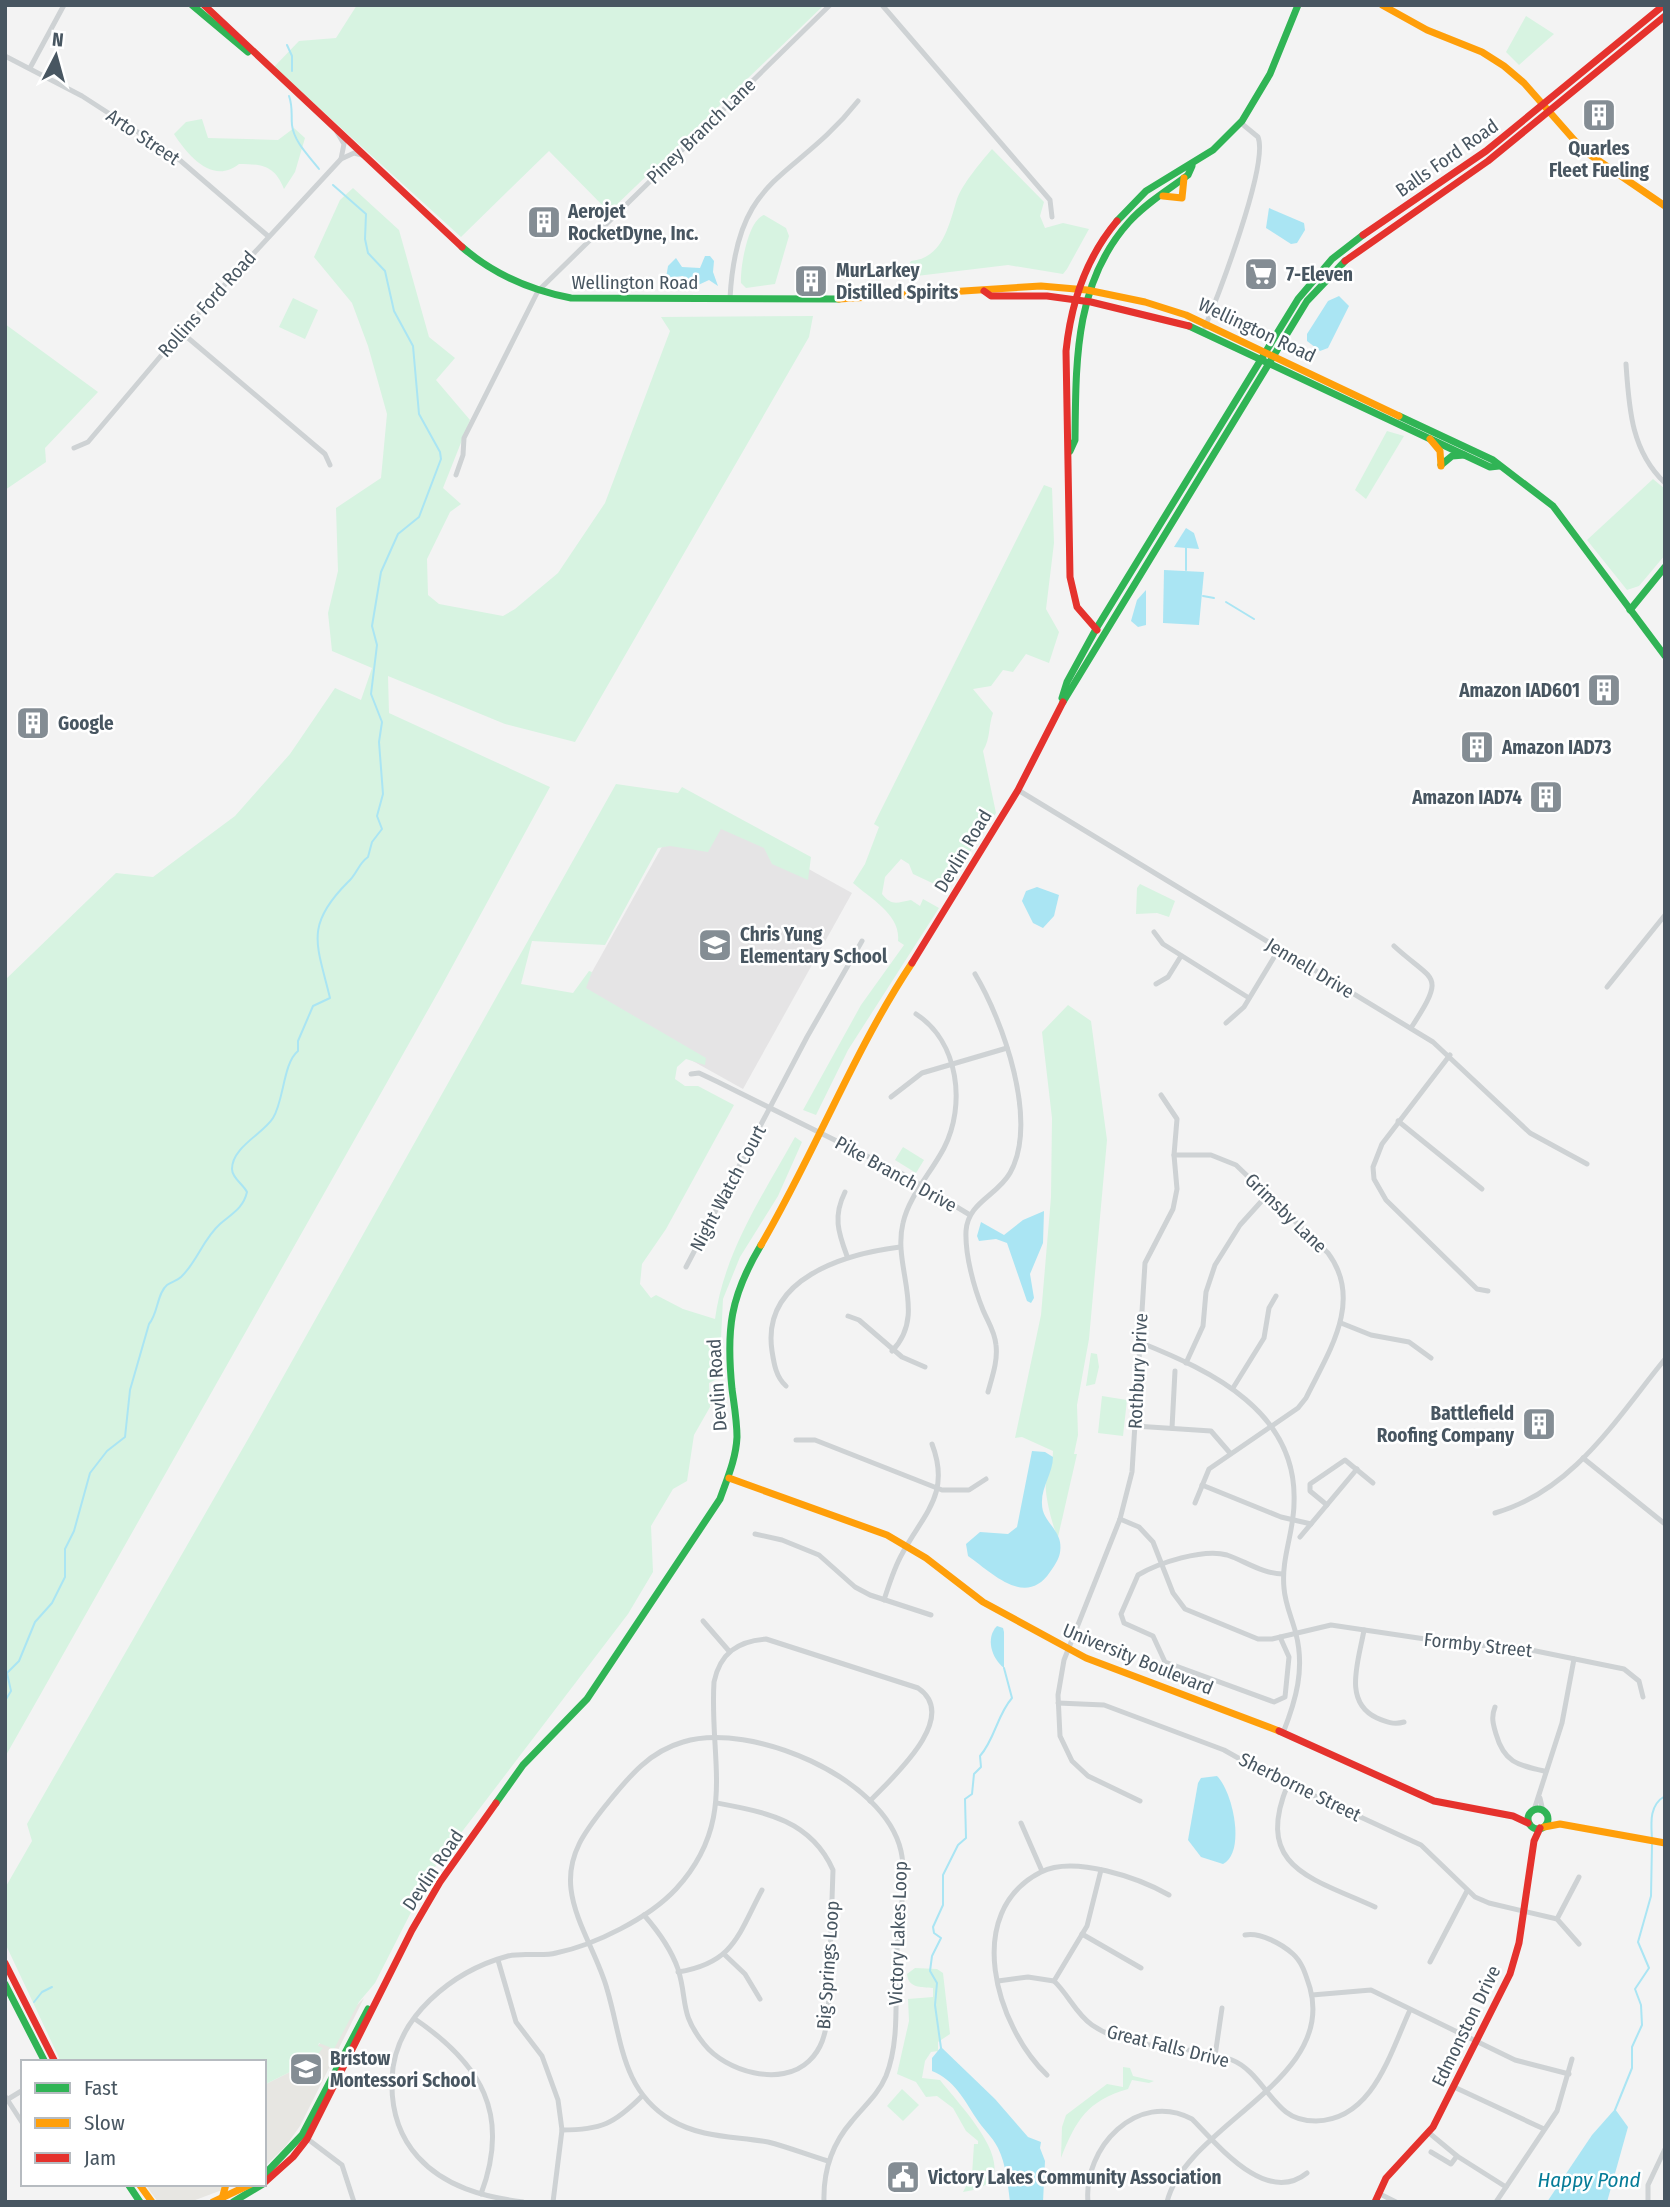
<svg xmlns="http://www.w3.org/2000/svg" width="1670" height="2207" viewBox="0 0 1670 2207" font-family="'Fira Sans Condensed',sans-serif">
	<style>
		.commercial { fill: #e7e6e2 }
		.education { fill: #e5e4e5 }
		.green { fill: #d7f3e1 }
		.water { fill: #aae5f3 }
		.lines { fill: none; stroke-linecap: round; stroke-linejoin: round }
		.stream { stroke: #aae5f3; stroke-width: 2 }
		.street { stroke: #ced2d4; stroke-width: 5 }
		.fast { stroke: #30b455; stroke-width: 7 }
		.slow { stroke: #ff9f0a; stroke-width: 7 }
		.jam { stroke: #e5322d; stroke-width: 7 }
		.labels { text-anchor: middle; dominant-baseline: central; stroke-width: 5; stroke-linejoin: round; paint-order: stroke }
		.street-label { font-size: 19px; fill: #485661; stroke: #fff }
		.poi-label { font-size: 19px; font-weight: bold; fill: #485661; stroke: #fff; text-anchor: start }
		.water-label { font-size: 21px; font-style: italic; fill: #067c98; stroke: #fff }
	</style>
	<rect width="100%" height="100%" fill="#f3f3f3"/>
	<g class="commercial">
		<path d="M364,1998l-64,128 -15,21 -21,20v-82l30,-15z"/>
		<path d="M145,2184h93l-48,18h-32z"/>
	</g>
	<path class="education" d="M687,802l165,91 -109,196 -165,-92z"/>
	<g class="green">
		<path d="M357,5h467l-215,207 -60,-61 -88,86 -187,-170 25,-26 37,-3z"/>
		<path d="M1526,16l28,18 -35,31 -13,-13z"/>
		<path d="M202,119l6,19 70,2 16,-12 11,10 -10,34 -11,17c-9,-23 -21,-25 -45,-25 -26,21 -51,-8 -65,-30l12,-12z"/>
		<path d="M992,149l52,53 -4,14 5,12 18,-5 26,6 -22,40 -4,5 -55,-9 -108,13 11,-17c32,-3 38,-36 46,-62 6,-16 24,-37 35,-50z"/>
		<path d="M353,188l46,42 30,107 26,21 -19,22 34,40 -27,68 18,16 -11,8 -23,47 1,36 11,9 64,12 12,-7 43,-36 47,-70 65,-172 -9,-14 152,-1 -4,21 -234,405 -70,-18 -117,-48 1,37 161,74 -109,200 -436,770v-777l111,-107 37,4 82,-61 55,-62 45,-66 26,12 11,-32 -40,-17 -4,-38 10,-42 -2,-63 45,-30 6,-64 -19,-68 -16,-43 -38,-46 26,-57z"/>
		<path d="M764,215l22,13 3,8 -14,48 -29,4 -5,-5c-1,-16 7,-63 23,-68z"/>
		<path d="M293,298l25,12 -13,29 -26,-12z"/>
		<path d="M5,324l93,68 -53,56 1,14 -41,28z"/>
		<path d="M1387,431l17,5 -38,63 -11,-9z"/>
		<path d="M1653,479l12,10v66l-26,31 -12,4 -40,-50z"/>
		<path d="M1044,485l8,3 2,55 -8,66 13,23 -10,31 -23,-9 -13,18 -10,-2 -12,16 -18,3 20,24c-5,14 -2,24 -10,38l13,62 -51,76 -32,-15 -4,-10 -8,-5 -16,18 -3,17c10,12 14,9 29,6l9,6 3,-7 16,9 -91,142 -32,65 -13,-5 58,-105 43,-60 -6,-4c3,-26 -27,-42 -45,-58l12,-19 14,-37 -5,-3z"/>
		<path d="M616,784l62,9 4,-6 129,70 -3,23 -36,-16 -8,-16 -43,-19 -13,23 -38,-6 -12,2 -53,97 -73,-4 -11,43 52,9 16,-22 3,1 -6,16 120,70 -1,7 -19,-6 -9,8 -2,12 10,7h13l36,19 -68,124 -24,35 -2,20 11,14 5,-3 27,14 32,10c9,-67 48,-124 80,-182l7,5 -24,54 -38,61 -17,42 -4,79 -10,5 1,24 -16,28 -7,46 -14,8 -22,37 2,46 -25,42 -196,257 -57,112 -16,19 -25,47 -15,-6 -1,3 5,2 -14,16 -7,-2 -8,8 -30,15v-23h-203l-56,-119v-55l27,-47 -5,-17 228,-397z"/>
		<path d="M1140,884l35,17 -6,16 -12,-4 -21,1 1,-26z"/>
		<path d="M1068,1005l23,16 16,119 -18,199 -12,66 1,30 -4,19h3l-19,83c-5,-8 -14,-44 -12,-54 2,-12 7,-19 7,-32l-31,-14 -7,1 26,-123 10,-118 1,-79 -10,-86z"/>
		<path d="M903,1147l21,13 -8,13 -21,-13z"/>
		<path d="M1091,1353l6,1 2,13 -4,17 -9,2z"/>
		<path d="M1102,1396l25,4 -4,36 -25,-3z"/>
		<path d="M915,1968l22,1 6,4 7,61 -12,8v9l-7,1 -6,9 -3,17 18,2c20,26 97,103 23,112l9,-17 2,-31h4v-3l-12,-10 -13,-23 -16,-12 -11,1 -10,-15 -19,-8 12,-53 -1,-22 25,-2v-9c-12,-1 -25,0 -26,-14z"/>
		<path d="M1123,2067l7,1 3,8 21,5 -5,2 -17,-3 -4,9c-41,12 -52,31 -67,69l1,-31 4,-12 41,-31 16,3z"/>
		<path d="M902,2089l17,16 -16,16 -16,-15z"/>
	</g>
	<g class="water">
		<path d="M1269,208l35,15 1,7 -8,13 -6,1 -25,-16z"/>
		<path d="M705,256h5l4,5 -1,11 5,14 -9,-6 -13,6 -9,-3 -4,-7 -17,2 2,-12 8,-8 6,9 18,1z"/>
		<path d="M1339,296l10,10 -21,42 -8,3 -13,-10v-7l21,-33z"/>
		<path d="M1186,528l8,5 5,16 -25,-2z"/>
		<path d="M1164,570l40,2 -5,53 -36,-2z"/>
		<path d="M1146,590v35l-8,2 -7,-6 6,-21z"/>
		<path d="M1037,887l22,8 -5,21 -11,12 -10,-5 -11,-22 4,-10z"/>
		<path d="M1044,1211l-1,32 -13,31 4,24 -3,5 -4,-2 -20,-58 -11,-4 -17,2 -2,-5 4,-14 23,13 19,-15z"/>
		<path d="M1032,1451l13,1 8,5c0,16 -12,30 -11,47 0,16 15,23 18,38 2,13 -3,20 -10,30 -24,36 -58,1 -82,-16l-2,-12 14,-12 28,2 9,-7z"/>
		<path d="M997,1626l6,2 1,4v36c-12,-9 -19,-30 -7,-42z"/>
		<path d="M1217,1776c16,16 29,76 6,88l-22,-7 -13,-17 10,-57 3,-5z"/>
		<path d="M941,2047l54,52 33,38 13,5 -1,6 5,13 -2,41h-33c-2,-17 -4,-38 -12,-54 -6,-12 -15,-19 -22,-30 -12,-19 -22,-38 -44,-47v-13z"/>
		<path d="M1615,2109l13,18 -21,75h-60l45,-67z"/>
	</g>
	<g class="lines">
		<g class="stream">
			<path d="M287,45l5,11v15"/>
			<path d="M289,96c4,11 2,18 3,29 2,17 17,31 27,44"/>
			<path d="M1186,570v-22"/>
			<path d="M1203,596l11,2"/>
			<path d="M1226,602l28,17"/>
			<path d="M5,1701l6,-10 -4,-18 12,-12 16,-39 17,-19 13,-26v-28l9,-18 16,-58 17,-22 18,-14 5,-47 19,-66c9,-10 8,-31 18,-39 4,-3 10,-4 14,-8 16,-15 22,-38 39,-53 11,-10 23,-15 27,-32 -4,-8 -15,-14 -15,-23 0,-22 31,-35 41,-51 11,-17 10,-55 25,-67v-10l15,-35 17,-8c-13,-54 -26,-72 18,-116 9,-8 10,-18 20,-25l4,-15 10,-13 -5,-13 6,-22 -4,-52 3,-20 -11,-28 6,-49 -5,-19 9,-54 17,-38 21,-17 22,-58 -1,-7 -21,-38 -6,-68 -19,-35 -9,-40 -17,-18 -3,-14 1,-25 -33,-29"/>
			<path d="M1652,1839c-1,-16 -3,-34 13,-43"/>
			<path d="M34,2002l8,-10 10,-5"/>
			<path d="M941,2048l-6,-43 2,-22 -7,-12 2,-15 9,-18 -7,-5 -1,-6 10,-22v-30l15,-30 8,-7 -1,-39 7,-5 2,-20 7,-7 -1,-11c15,-17 17,-41 32,-58l-8,-30"/>
			<path d="M1615,2110l17,-42v-21l10,-22 -1,-20 -6,-16 14,-21 -11,-26 13,-46 1,-52"/>
		</g>
		<g class="street">
			<path d="M882,5l168,195 2,17"/>
			<path d="M5,56l77,40 93,60 93,80"/>
			<path d="M30,68l34,-63"/>
			<path d="M337,132l7,12 -3,15"/>
			<path d="M730,298c7,-126 63,-115 128,-197"/>
			<path d="M1205,327c13,-31 64,-163 53,-190l-17,-14"/>
			<path d="M181,332l144,122 5,11"/>
			<path d="M1626,364c3,44 5,87 39,119"/>
			<path d="M74,448l14,-6 93,-110 160,-173 13,-6 8,2"/>
			<path d="M456,475l7,-20 1,-17 74,-147 292,-286"/>
			<path d="M1018,790l415,252 97,91 57,31"/>
			<path d="M1154,932l9,12 86,54"/>
			<path d="M1394,946c40,37 53,26 17,82"/>
			<path d="M975,974c28,47 64,147 35,199 -13,23 -42,29 -44,58 -1,24 8,57 17,79 5,12 12,22 13,35 2,16 -4,32 -8,47"/>
			<path d="M1156,984l12,-7 13,-21"/>
			<path d="M1607,987l58,-72"/>
			<path d="M1226,1023l18,-16 35,-58"/>
			<path d="M1450,1055l-68,89 -9,23 1,12 12,21 91,89 11,2"/>
			<path d="M691,1074l8,-1 19,9 181,90 71,43"/>
			<path d="M891,1097l31,-24 85,-25"/>
			<path d="M1398,1121l84,68"/>
			<path d="M1174,1155h37l25,10 92,88c36,48 0,100 -22,145l-8,10 -89,61 -14,34"/>
			<path d="M845,1192c-12,24 -7,40 2,64"/>
			<path d="M686,1267l121,-230 55,-96"/>
			<path d="M848,1316l11,4 43,37 23,10"/>
			<path d="M1341,1323l30,12 38,7 22,16"/>
			<path d="M1139,1342c73,29 159,70 155,161 0,29 -13,55 -10,85 1,16 8,30 12,46 9,35 0,66 -13,99"/>
			<path d="M892,1351c36,-37 0,-84 11,-128 6,-27 28,-50 41,-75 22,-43 15,-106 -28,-134"/>
			<path d="M1186,1363l17,-37 3,-34 9,-27 25,-40 28,-31"/>
			<path d="M786,1386c-10,-9 -12,-22 -14,-35 -11,-73 73,-97 128,-104"/>
			<path d="M1233,1388l31,-50 5,-30 7,-12"/>
			<path d="M1135,1426l76,5 19,22"/>
			<path d="M1172,1428l3,-57"/>
			<path d="M796,1440h19l127,50h27l17,-11"/>
			<path d="M1583,1458l82,66"/>
			<path d="M1202,1485l79,32 30,7"/>
			<path d="M1327,1505l-17,-14v-7l35,-24 28,23"/>
			<path d="M1495,1513c78,-22 121,-94 170,-154"/>
			<path d="M1120,1519l19,8 14,15 20,51 12,16 73,30h14l59,-14 121,18 74,6 98,20 15,12 4,16"/>
			<path d="M755,1534l27,6 37,15 36,32 15,8 61,20"/>
			<path d="M1300,1537l57,-68"/>
			<path d="M884,1600c5,-15 10,-32 18,-46 22,-41 49,-60 30,-110"/>
			<path d="M703,1621l26,30"/>
			<path d="M1364,1630c-5,30 -22,72 13,88 9,4 17,7 27,4"/>
			<path d="M1280,1637l9,20 -4,40 -11,5 -109,-40 -12,-26 -29,-13 -3,-9 17,-39c20,-12 66,-27 89,-20 18,6 36,19 56,19"/>
			<path d="M1058,1703l46,2 120,45 39,22 158,73 54,52 14,6 68,16 22,25"/>
			<path d="M1495,1707c-4,10 -2,17 1,27 8,28 21,31 48,37"/>
			<path d="M1288,1784c-35,84 24,94 87,123"/>
			<path d="M1540,1798l3,13"/>
			<path d="M1140,1801l-52,-25 -16,-15 -12,-25 -2,-41 6,-35 56,-141 12,-47 13,-209 28,-54 4,-20 -3,-34 3,-36 -16,-24"/>
			<path d="M1534,1810l28,-87 12,-64"/>
			<path d="M1021,1823l21,48"/>
			<path d="M644,1915c14,16 27,34 34,54 10,32 1,44 26,75 21,27 77,44 105,17 13,-12 16,-27 19,-43l5,-148c-22,-50 -68,-58 -116,-67"/>
			<path d="M1557,1919l22,-42"/>
			<path d="M1082,1934l59,34"/>
			<path d="M725,1955l20,19 15,25"/>
			<path d="M498,1960l18,62 26,34 16,44 4,30 -9,72"/>
			<path d="M1430,1962l37,-71"/>
			<path d="M678,1972c56,-9 60,-37 84,-82"/>
			<path d="M998,1981l30,-4 26,4c14,13 22,33 38,44 41,28 96,18 140,35 23,9 35,37 54,52 9,7 19,9 30,9 57,-1 74,-68 94,-111"/>
			<path d="M1054,1981l33,-55 14,-56"/>
			<path d="M1312,1995l59,-5 144,70 54,14"/>
			<path d="M415,2019c66,45 96,95 66,175"/>
			<path d="M1215,2056l7,-48"/>
			<path d="M1047,2075c-51,-49 -85,-163 -6,-203 33,-17 98,6 128,23"/>
			<path d="M1454,2087l90,42"/>
			<path d="M5,2096l18,28"/>
			<path d="M5,2101l18,-11"/>
			<path d="M562,2130c39,0 52,-6 80,-34"/>
			<path d="M1428,2132l29,24 49,31"/>
			<path d="M305,2137l37,28 12,37"/>
			<path d="M1431,2152l20,12 6,-8"/>
			<path d="M1378,2193l18,9"/>
			<path d="M523,2202c-39,-5 -78,-15 -105,-45 -20,-22 -27,-49 -26,-78 2,-62 61,-108 116,-123 16,-4 33,1 48,-3 39,-8 93,-35 120,-64 62,-68 33,-128 38,-207 6,-29 24,-41 52,-43l152,49c43,29 -26,90 -48,113"/>
			<path d="M824,2202c-1,-31 7,-57 28,-81 12,-15 26,-26 34,-45 15,-38 8,-84 11,-125 1,-31 11,-68 4,-100 -17,-74 -151,-130 -218,-109 -35,10 -55,36 -77,63 -20,25 -39,49 -35,84 4,34 27,67 36,100 15,50 14,101 64,131 30,18 63,16 97,22 20,5 40,13 60,19"/>
			<path d="M1088,2202c-5,-54 49,-112 104,-83 25,25 74,87 115,54"/>
			<path d="M1167,2202c19,-77 169,-121 143,-214 -4,-12 -7,-25 -17,-34 -11,-10 -33,-22 -48,-19"/>
			<path d="M1496,2202l61,-91 15,-52"/>
			<path d="M1648,2202v-17l17,-36"/>
		</g>
		<g class="fast">
			<path d="M192,5l56,47"/>
			<path d="M1117,221l29,-30 67,-41 29,-29 28,-47 28,-69"/>
			<path d="M462,247c31,27 68,43 109,51l268,1"/>
			<path d="M1189,326l301,141 9,-1"/>
			<path d="M1399,416l94,44 60,46 112,150"/>
			<path d="M1070,451l5,-11c1,-77 -1,-157 54,-218 17,-19 39,-32 59,-47l4,-9"/>
			<path d="M1441,465l11,-9 12,-1"/>
			<path d="M1630,610l35,-43"/>
			<path d="M1062,698l5,-16 29,-53 202,-330 34,-40 31,-24"/>
			<path d="M1063,702l244,-401 38,-40"/>
			<path d="M496,1803l27,-38 64,-66 133,-200c7,-20 16,-40 17,-62 0,-16 -3,-33 -5,-48 -6,-60 -2,-92 29,-144"/>
			<circle cx="1538" cy="1819" r="10"/>
			<path d="M5,1984l40,78"/>
			<path d="M264,2175l38,-40 66,-126"/>
			<path d="M128,2184l12,18"/>
			<path d="M233,2202l30,-18"/>
		</g>
		<g class="slow">
			<path d="M1382,5l45,25 55,22 22,14 20,17 59,67 82,56"/>
			<path d="M1163,196l19,2 2,-20"/>
			<path d="M839,299l202,-13 46,4 58,12 41,13 213,101"/>
			<path d="M1430,439l10,12 1,15"/>
			<path d="M761,1245c54,-92 92,-193 151,-282"/>
			<path d="M729,1478l158,57 39,23 57,44 103,56 193,73"/>
			<path d="M1544,1827l16,-3 105,19"/>
			<path d="M139,2184l13,18"/>
			<path d="M222,2199l4,-15"/>
			<path d="M213,2202l38,-18"/>
		</g>
		<g class="jam">
			<path d="M204,5l258,242"/>
			<path d="M1363,235l123,-84 178,-146"/>
			<path d="M1345,261l143,-100 177,-145"/>
			<path d="M984,291l7,5h56l44,6 98,24"/>
			<path d="M1097,630l-20,-23 -7,-30 -4,-226c5,-48 19,-92 51,-130"/>
			<path d="M912,963l106,-173 45,-88"/>
			<path d="M1279,1731l155,70 79,15 15,7"/>
			<path d="M5,1963l50,99"/>
			<path d="M264,2183l29,-26 14,-18 105,-209 28,-48 56,-79"/>
			<path d="M1375,2202l11,-24 47,-51 77,-153 9,-31 15,-102 6,-13"/>
		</g>
	</g>
	<defs>
		<g id="building-square" transform="scale(1.75)"><rect x="-9" y="-9" width="18" height="18" rx="4" fill="#848d94" stroke="#fff"/><path d="M-4-6H4V6H1V3H-1V6H-4ZM-2.5-4.3h1.7v1.8h-1.7ZM.8-4.3h1.7v1.8H.8ZM-2.5-1h1.7V.8h-1.7ZM.8-1h1.7V.8H.8Z" fill="#fff"/></g>
		<g id="supermarket-square" transform="scale(1.75)"><rect x="-9" y="-9" width="18" height="18" rx="4" fill="#848d94" stroke="#fff"/><path d="M-6-5.5h2.5l.6 2H6L4.5 2H-2.5L-4.4-4H-6ZM-1.5 3.2a1.3 1.3 0 1 0 .1 0ZM3 3.2a1.3 1.3 0 1 0 .1 0Z" fill="#fff"/></g>
		<g id="school-square" transform="scale(1.75)"><rect x="-9" y="-9" width="18" height="18" rx="4" fill="#848d94" stroke="#fff"/><path d="M0-5L7-2L0 1L-7-2ZM-4 1L0 2.5L4 1V4Q0 6-4 4Z" fill="#fff"/></g>
		<g id="civic-square" transform="scale(1.75)"><rect x="-9" y="-9" width="18" height="18" rx="4" fill="#848d94" stroke="#fff"/><path d="M-.6-6.5H3V-4.5H.6V-3L4-1V1h2V6H-6V1h2V-1L-.6-3ZM-1.2 2.5V6h2.4V2.5Z" fill="#fff"/></g>
	</defs>
	<g fill-rule="evenodd">
		<use href="#building-square" x="1599" y="115"/>
		<use href="#building-square" x="544" y="222"/>
		<use href="#supermarket-square" x="1261" y="274"/>
		<use href="#building-square" x="811" y="281"/>
		<use href="#building-square" x="1604" y="690"/>
		<use href="#building-square" x="33" y="723"/>
		<use href="#building-square" x="1477" y="747"/>
		<use href="#building-square" x="1546" y="797"/>
		<use href="#school-square" x="715" y="945"/>
		<use href="#building-square" x="1539" y="1424"/>
		<use href="#school-square" x="306" y="2069"/>
		<use href="#civic-square" x="903" y="2177"/>
	</g>
	<g class="labels">
		<g class="street-label">
			<text transform="translate(701 131) rotate(-44)">Piney Branch Lane</text>
			<text transform="translate(143 137) rotate(34)">Arto Street</text>
			<text transform="translate(1447 158) rotate(-35)">Balls Ford Road</text>
			<text x="635" y="282">Wellington Road</text>
			<text transform="translate(207 304) rotate(-48)">Rollins Ford Road</text>
			<text transform="translate(1257 330) rotate(25)">Wellington Road</text>
			<text transform="translate(963 851) rotate(-59)">Devlin Road</text>
			<text transform="translate(1310 968) rotate(31)">Jennell Drive</text>
			<text transform="translate(896 1174) rotate(29)">Pike Branch Drive</text>
			<text transform="translate(728 1188) rotate(-62)">Night Watch Court</text>
			<text transform="translate(1286 1213) rotate(44)">Grimsby Lane</text>
			<text transform="translate(1138 1371) rotate(-87)">Rothbury Drive</text>
			<text transform="translate(717 1385) rotate(-94)">Devlin Road</text>
			<text transform="translate(1478 1645) rotate(6)">Formby Street</text>
			<text transform="translate(1138 1659) rotate(22)">University Boulevard</text>
			<text transform="translate(1300 1787) rotate(26)">Sherborne Street</text>
			<text transform="translate(433 1870) rotate(-56)">Devlin Road</text>
			<text transform="translate(898 1933) rotate(-88)">Victory Lakes Loop</text>
			<text transform="translate(828 1965) rotate(-86)">Big Springs Loop</text>
			<text transform="translate(1466 2026) rotate(-64)">Edmonston Drive</text>
			<text transform="translate(1168 2046) rotate(14)">Great Falls Drive</text>
		</g>
		<g class="poi-label">
			<text x="1599" y="148" text-anchor="middle">Quarles<tspan x="1599" dy="22">Fleet Fueling</tspan></text>
			<text x="568" y="211">Aerojet<tspan x="568" dy="22">RocketDyne, Inc.</tspan></text>
			<text x="836" y="270">MurLarkey<tspan x="836" dy="22">Distilled Spirits</tspan></text>
			<text x="1286" y="274">7-Eleven</text>
			<text x="1580" y="690" text-anchor="end">Amazon IAD601</text>
			<text x="58" y="723">Google</text>
			<text x="1502" y="747">Amazon IAD73</text>
			<text x="1522" y="797" text-anchor="end">Amazon IAD74</text>
			<text x="740" y="934">Chris Yung<tspan x="740" dy="22">Elementary School</tspan></text>
			<text x="1514" y="1413" text-anchor="end">Battlefield<tspan x="1514" dy="22">Roofing Company</tspan></text>
			<text x="330" y="2058">Bristow<tspan x="330" dy="22">Montessori School</tspan></text>
			<text x="928" y="2177">Victory Lakes Community Association</text>
		</g>
		<g class="water-label">
			<text x="1589" y="2180">Happy Pond</text>
		</g>
	</g>
	<rect width="1670" height="2207" fill="none" stroke="#485661" stroke-width="14"/>
	<rect x="21" y="2060" width="245" height="126" fill="#ffffff" stroke="#b6bbc0" stroke-width="2"/>
	<rect x="35" y="2083" width="35" height="10" fill="#30b455" stroke="#b6bbc0" stroke-width="2"/>
	<text x="84" y="2095" font-size="21" fill="#485661">Fast</text>
	<rect x="35" y="2118" width="35" height="10" fill="#ff9f0a" stroke="#b6bbc0" stroke-width="2"/>
	<text x="84" y="2130" font-size="21" fill="#485661">Slow</text>
	<rect x="35" y="2153" width="35" height="10" fill="#e5322d" stroke="#b6bbc0" stroke-width="2"/>
	<text x="84" y="2165" font-size="21" fill="#485661">Jam</text>
	<g transform="translate(56 56) rotate(6)" stroke="#ffffff" stroke-width="5" paint-order="stroke">
	<path d="M0-5L12 26L0 18L-12 26Z" fill="#485661"/>
	<text y="-10" font-size="19" font-weight="bold" text-anchor="middle" fill="#485661">N</text>
	</g>
</svg>
